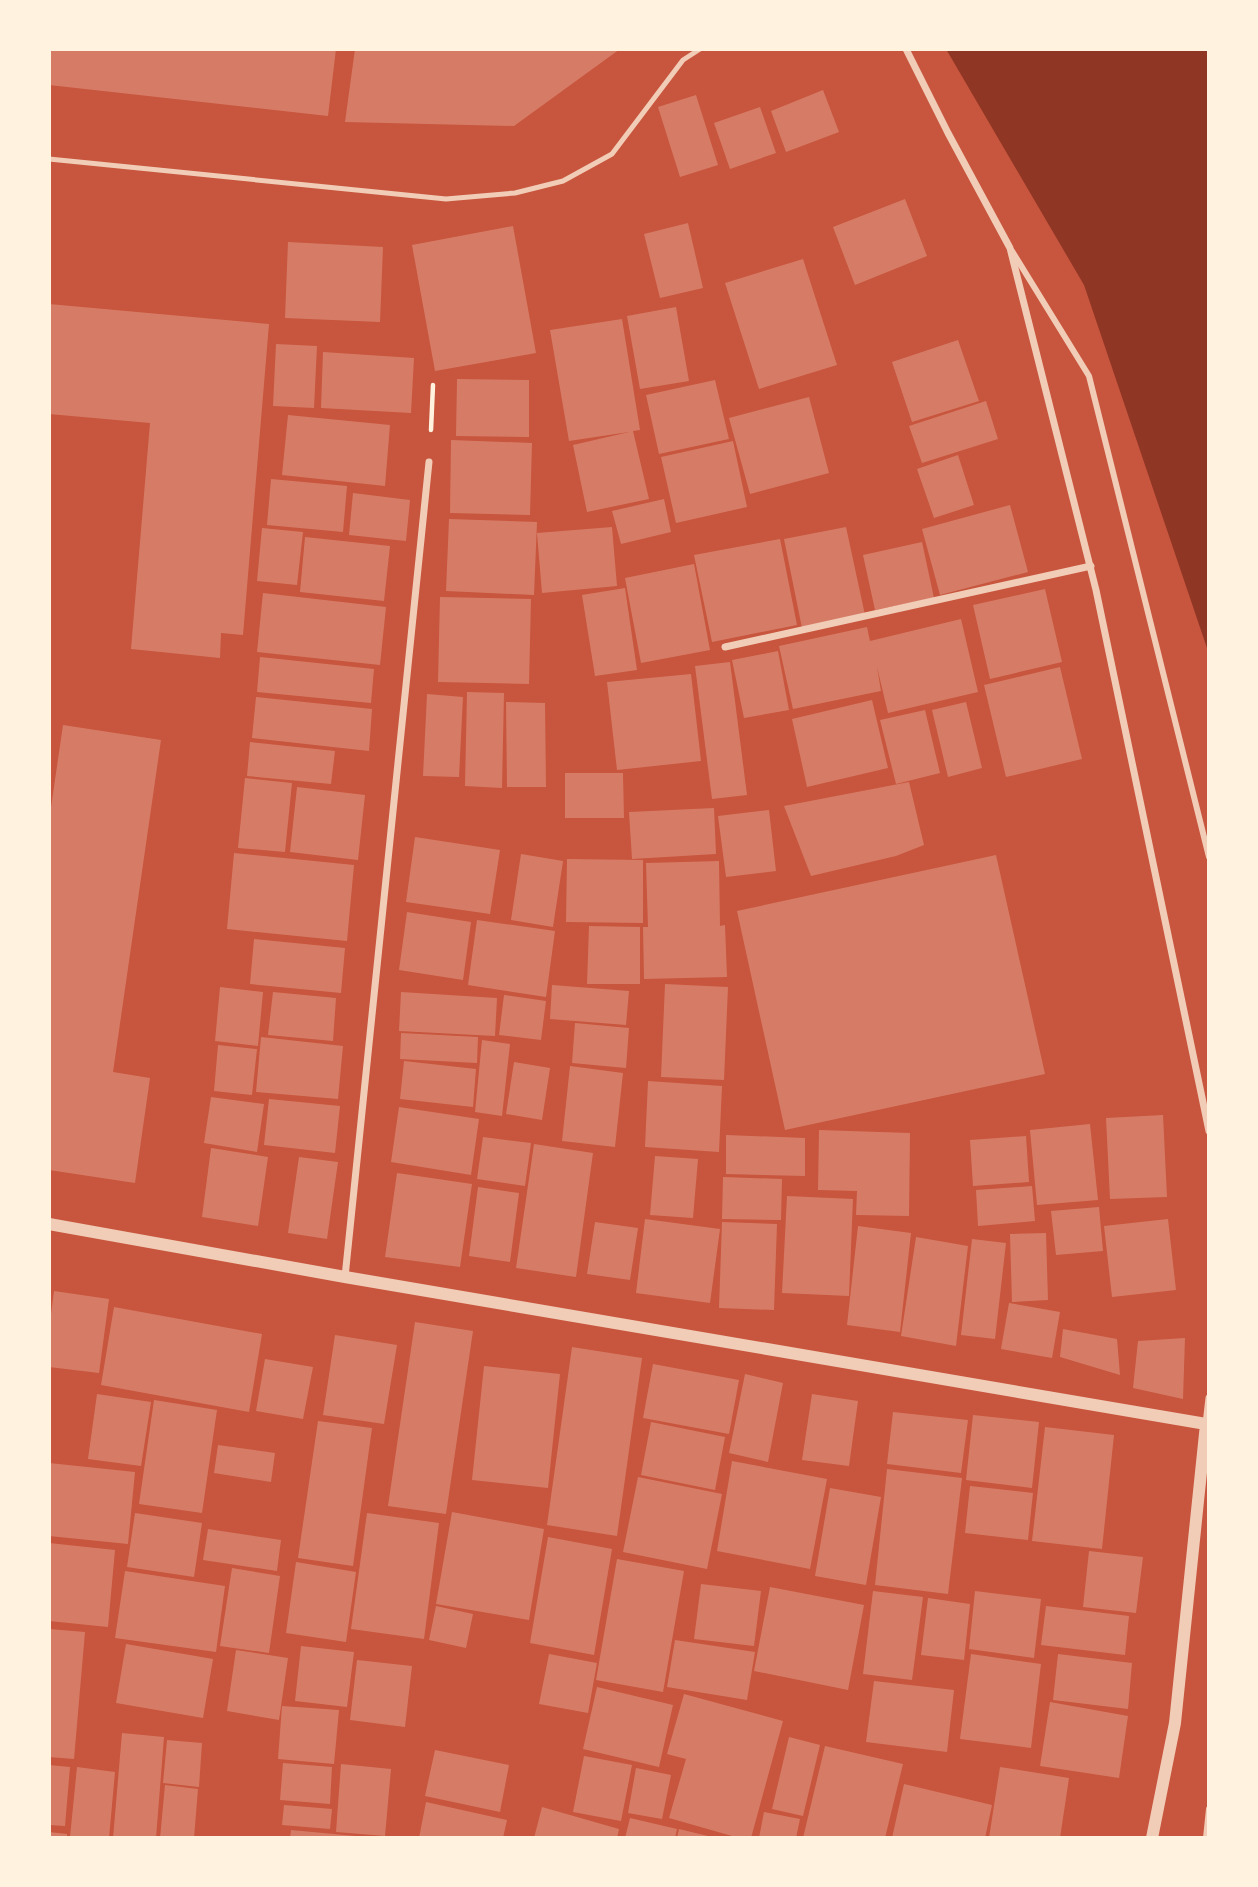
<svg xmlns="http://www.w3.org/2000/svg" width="1258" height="1887" viewBox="0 0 1258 1887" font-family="Cabin,sans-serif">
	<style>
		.water { fill: #8f3625 }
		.building { fill: #d67c66 }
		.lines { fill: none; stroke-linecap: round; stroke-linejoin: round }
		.path { stroke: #fff3e0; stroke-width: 4.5 }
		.service { stroke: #f1ccb7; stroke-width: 5 }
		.pedestrian { stroke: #f1ccb7; stroke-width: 6 }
		.minor { stroke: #f1ccb7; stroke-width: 7 }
		.tertiary { stroke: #f1ccb7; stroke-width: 12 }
	</style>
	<rect width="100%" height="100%" fill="#c8553d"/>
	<path class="water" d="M946,49h263v605l-125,-369z"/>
	<g class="building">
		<path d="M49,49h287l-8,67 -279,-31z"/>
		<path d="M355,49h265l-106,77 -169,-4z"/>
		<path d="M823,90l16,42 -53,20 -15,-41z"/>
		<path d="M696,95l22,70 -38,12 -22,-70z"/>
		<path d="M760,107l16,46 -46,16 -16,-46z"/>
		<path d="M905,199l22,57 -72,29 -22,-58z"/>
		<path d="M688,223l15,65 -43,10 -16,-64z"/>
		<path d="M513,226l23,127 -101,18 -23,-126z"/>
		<path d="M288,242l95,5 -3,75 -95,-4z"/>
		<path d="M803,259l34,106 -78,24 -34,-106z"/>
		<path d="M49,304l220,20 -26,311 -22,-2 -1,25 -89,-9 19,-226 -101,-9z"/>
		<path d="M676,307l13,74 -49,8 -13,-73z"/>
		<path d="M622,319l18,111 -7,1 16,68 -62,13 -14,-67 56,-13 -60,9 -19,-111z"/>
		<path d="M958,340l21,61 -67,21 -20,-60z"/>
		<path d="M276,344l41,2 -3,62 -41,-2z"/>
		<path d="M323,352l91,6 -3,55 -90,-5z"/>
		<path d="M457,379l72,1v57l-73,-1z"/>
		<path d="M715,380l14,59 -70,15 -13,-59z"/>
		<path d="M809,397l20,76 -79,21 -21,-76z"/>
		<path d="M986,401l12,38 -76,24 -13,-37z"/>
		<path d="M288,415l102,10 -5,61 -103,-11z"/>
		<path d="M451,440l81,3 -2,72 -80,-2z"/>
		<path d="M733,441l14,66 -71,16 -15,-66z"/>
		<path d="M958,455l16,50 -40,13 -17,-49z"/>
		<path d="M271,479l76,7 -4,46 -76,-7z"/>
		<path d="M353,493l57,7 -4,41 -57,-6z"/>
		<path d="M664,499l7,33 -50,12 -9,-33z"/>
		<path d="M1010,505l18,67 -88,23 -18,-66z"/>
		<path d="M449,519l88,3 -3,73 -88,-4z"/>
		<path d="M612,527l5,59 -75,7 -5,-60z"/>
		<path d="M846,527l19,88 -63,13 -18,-89z"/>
		<path d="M262,528l41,4 -6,53 -40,-4z"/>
		<path d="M305,537l85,9 -6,55 -84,-9z"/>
		<path d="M780,539l17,86 -85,17 -18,-87z"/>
		<path d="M922,542l12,56 -59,12 -12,-55z"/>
		<path d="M694,564l16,86 -69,13 -16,-85z"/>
		<path d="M625,588l12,82 -42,6 -13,-81z"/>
		<path d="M1045,589l17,73 -72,17 -17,-74z"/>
		<path d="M263,593l123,14 -6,58 -123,-13z"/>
		<path d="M440,597l91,2 -2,85 -91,-2z"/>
		<path d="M961,619l17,73 -90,21 -11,-46 4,24 -88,18 -14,-63 88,-19 3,14z"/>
		<path d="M778,651l11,59 -45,8 -12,-58z"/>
		<path d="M260,657l114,12 -3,34 -114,-11z"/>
		<path d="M730,662l17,133 -35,4 -17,-133z"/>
		<path d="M1060,667l22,92 -76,18 -22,-92z"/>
		<path d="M691,674l10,87 -84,9 -10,-88z"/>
		<path d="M467,692l37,1 -2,95 -37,-2z"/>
		<path d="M427,694l36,3 -4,80 -36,-1z"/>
		<path d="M256,697l116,12 -3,42 -117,-13z"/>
		<path d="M872,700l16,68 -81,19 -15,-68z"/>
		<path d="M506,702l39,1 1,84h-39z"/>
		<path d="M966,702l16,66 -34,9 -16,-67z"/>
		<path d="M925,710l15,63 -44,11 -16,-64z"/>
		<path d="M63,725l98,15 -48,332 37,6 -15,105 -86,-13v-349z"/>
		<path d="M250,742l85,9 -4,33 -84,-8z"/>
		<path d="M565,773h58l1,45h-59z"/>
		<path d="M245,778l47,5 -7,69 -47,-4z"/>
		<path d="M909,782l15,63 -28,11 -85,20 -27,-70z"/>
		<path d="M297,787l68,8 -7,65 -68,-8z"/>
		<path d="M714,808l2,46 -84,5 -3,-47z"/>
		<path d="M769,810l7,61 -50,6 -8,-61z"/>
		<path d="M415,837l85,13 -10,64 -84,-12z"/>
		<path d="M234,853l120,12 -7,76 -120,-12z"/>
		<path d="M521,854l42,7 -10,66 -42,-7z"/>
		<path d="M996,855l49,219 -260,56 -48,-219z"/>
		<path d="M567,859l76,1v63l-77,-1z"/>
		<path d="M719,861l1,65 5,-1 2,52 -83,2 -1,-52h5l-2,-64z"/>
		<path d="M407,912l64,10 -8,58 -64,-10z"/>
		<path d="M477,920l78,11 -9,66 -78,-12z"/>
		<path d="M589,926l51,1v57h-53z"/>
		<path d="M254,939l91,9 -4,45 -91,-9z"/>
		<path d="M665,984l63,3 -4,93 -63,-3z"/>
		<path d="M552,985l77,6 -3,34 -76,-6z"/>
		<path d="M220,987l43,5 -5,54 -43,-5z"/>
		<path d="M273,992l63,6 -3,43 -65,-6z"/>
		<path d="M401,992l96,6 -2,38 -96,-5z"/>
		<path d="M504,995l42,6 -5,39 -42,-5z"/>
		<path d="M575,1023l54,5 -3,40 -54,-5z"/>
		<path d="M401,1033l77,4 -1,26 -77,-4z"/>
		<path d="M261,1037l82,9 -5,53 -82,-7z"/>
		<path d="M482,1040l28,4 -8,72 -27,-4z"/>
		<path d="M218,1045l39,4 -5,46 -38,-4z"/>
		<path d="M404,1061l72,8 -3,38 -73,-8z"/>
		<path d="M514,1062l36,6 -8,52 -36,-6z"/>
		<path d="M570,1066l53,7 -8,74 -53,-6z"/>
		<path d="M648,1081l74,5 -3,66 -74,-5z"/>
		<path d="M211,1097l53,7 -7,48 -53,-9z"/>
		<path d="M269,1099l71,7 -5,47 -71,-8z"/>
		<path d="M399,1107l80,12 -8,56 -80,-13z"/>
		<path d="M1163,1115l4,82 -57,2 -4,-81z"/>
		<path d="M1090,1124l8,76 -61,5 -7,-75z"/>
		<path d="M819,1130l91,3 -1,83 -53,-1 1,-24 -39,-1z"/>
		<path d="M726,1135l79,3v38l-79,-2z"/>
		<path d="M1026,1136l3,46 -56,4 -3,-46z"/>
		<path d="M483,1137l48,6 -6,43 -48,-7z"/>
		<path d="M534,1144l59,9 -17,124 -60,-9z"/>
		<path d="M211,1148l57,9 -10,69 -56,-9z"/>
		<path d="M655,1156l43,3 -5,59 -43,-3z"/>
		<path d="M299,1157l39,5 -11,77 -39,-6z"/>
		<path d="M397,1173l75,11 -12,83 -75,-10z"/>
		<path d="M723,1177l59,2 -1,41 -59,-1z"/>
		<path d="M1032,1186l3,35 -57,5 -2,-36z"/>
		<path d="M478,1187l41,6 -9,69 -41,-6z"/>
		<path d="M787,1196l66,3 -4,97 -67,-3z"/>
		<path d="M1099,1207l4,44 -47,4 -5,-44z"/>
		<path d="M645,1219l75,10 -10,74 -74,-10z"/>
		<path d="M1168,1219l8,71 -64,7 -8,-71z"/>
		<path d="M595,1222l43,6 -8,52 -43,-6z"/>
		<path d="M722,1222l55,2 -3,86 -55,-2z"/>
		<path d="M858,1226l53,7 -11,99 -53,-7z"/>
		<path d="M1046,1233l2,67 -36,2 -2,-68z"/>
		<path d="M916,1237l52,9 -12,100 -55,-10z"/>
		<path d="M972,1239l34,4 -11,96 -34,-4z"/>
		<path d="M54,1291l55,8 -10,74 -50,-6v-38z"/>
		<path d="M1009,1303l51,9 -8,46 -51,-9z"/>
		<path d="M114,1307l148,27 -13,78 -148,-27z"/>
		<path d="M415,1322l58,9 -27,183 -58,-8z"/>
		<path d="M1063,1329l54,10 3,36 -60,-18z"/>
		<path d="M335,1335l62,10 -13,79 -61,-9z"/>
		<path d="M1185,1338l-2,61 -50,-11 5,-47z"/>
		<path d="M572,1347l70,11 -25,178 -70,-11z"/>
		<path d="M265,1359l48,8 -10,52 -47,-8z"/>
		<path d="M653,1364l86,16 -10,54 -86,-16z"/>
		<path d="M484,1366l76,8 -12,114 -76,-8z"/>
		<path d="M745,1374l38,9 -15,79 -39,-9z"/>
		<path d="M97,1394l54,8 -10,64 -53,-7z"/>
		<path d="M812,1394l46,7 -9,65 -47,-6z"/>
		<path d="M154,1400l63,10 -15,103 -63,-9z"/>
		<path d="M893,1412l75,8 -7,53 -74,-9z"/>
		<path d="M973,1415l66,7 -7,66 -66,-8z"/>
		<path d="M318,1421l54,7 -19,138 -55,-8z"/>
		<path d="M651,1422l74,15 -10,53 -74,-15z"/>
		<path d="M1045,1427l69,8 -12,114 -70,-8z"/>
		<path d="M218,1445l57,8 -4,29 -57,-9z"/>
		<path d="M732,1461l95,18 -17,90 -93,-18z"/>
		<path d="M49,1463l86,9 -7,72 -79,-8z"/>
		<path d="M887,1469l75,9 -14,116 -73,-9z"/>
		<path d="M638,1477l84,17 -15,75 -84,-17z"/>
		<path d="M970,1486l63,7 -5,47 -63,-7z"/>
		<path d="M830,1488l51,9 -15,88 -51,-9z"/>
		<path d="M452,1512l92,17 -15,91 -93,-16z"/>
		<path d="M135,1513l67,10 -8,54 -67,-10z"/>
		<path d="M367,1513l72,10 -15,116 -73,-10z"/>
		<path d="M208,1529l73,11 -4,31 -74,-11z"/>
		<path d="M548,1537l64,12 -18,106 -64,-12z"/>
		<path d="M49,1543l66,7 -7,77 -59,-6z"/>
		<path d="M1089,1551l54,6 -7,56 -53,-6z"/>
		<path d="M617,1559l67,12 -21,121 -67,-12z"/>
		<path d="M296,1562l60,10 -10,70 -60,-9z"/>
		<path d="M232,1568l48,8 -11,77 -49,-7z"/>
		<path d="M125,1571l100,15 -9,66 -101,-14z"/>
		<path d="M701,1584l60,7 -7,55 -60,-7z"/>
		<path d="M770,1587l94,18 -16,85 -94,-19z"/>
		<path d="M873,1591l50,6 -11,83 -49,-6z"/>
		<path d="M975,1591l66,8 -7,59 -65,-9z"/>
		<path d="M928,1598l42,6 -6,56 -43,-5z"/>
		<path d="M436,1606l37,8 -7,34 -37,-8z"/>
		<path d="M1046,1606l83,10 -4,39 -84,-10z"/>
		<path d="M49,1629l36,3 -11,127 -25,-2z"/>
		<path d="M675,1640l80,12 -8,48 -80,-13z"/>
		<path d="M126,1644l87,15 -10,59 -87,-15z"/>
		<path d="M301,1646l53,6 -7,55 -52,-6z"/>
		<path d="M236,1650l52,8 -9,62 -52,-9z"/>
		<path d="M549,1654l48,9 -9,50 -49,-9z"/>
		<path d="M971,1654l70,10 -10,84 -71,-9z"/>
		<path d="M1058,1654l74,9 -4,46 -75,-9z"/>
		<path d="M357,1660l55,6 -7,61 -55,-7z"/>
		<path d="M874,1681l80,9 -7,62 -81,-10z"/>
		<path d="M597,1687l76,18 -14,62 -76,-18z"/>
		<path d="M684,1694l99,27 -32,117h-12l-70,-20 17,-59 -19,-5z"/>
		<path d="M1050,1702l78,14 -9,62 -79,-12z"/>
		<path d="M282,1706l57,4 -5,54 -56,-5z"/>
		<path d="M122,1733l42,4 -8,101h-43z"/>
		<path d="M789,1737l31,8 -17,71 -31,-7z"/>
		<path d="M167,1740l35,3 -3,44 -36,-4z"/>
		<path d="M825,1746l78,18 -18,74h-82z"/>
		<path d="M435,1750l74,15 -9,47 -75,-16z"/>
		<path d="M584,1756l48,9 -11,56 -48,-9z"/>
		<path d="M283,1763l49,4 -2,37 -50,-4z"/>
		<path d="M341,1764l50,5 -6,67 -49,-4z"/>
		<path d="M49,1765l21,2 -5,59 -16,-1z"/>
		<path d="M77,1767l38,5 -6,66 -39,-1z"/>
		<path d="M1000,1767l69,11 -9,60h-71z"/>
		<path d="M636,1768l35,7 -9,44 -34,-6z"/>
		<path d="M904,1784l88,21 -7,33h-93z"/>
		<path d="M165,1785l33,4 -4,49h-34z"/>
		<path d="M426,1802l81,18 -4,18h-84z"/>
		<path d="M284,1805l48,4 -2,20 -48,-4z"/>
		<path d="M542,1807l77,22 -2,9h-83z"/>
		<path d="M764,1812l36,7 -4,19h-37z"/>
		<path d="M630,1818l47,11 -2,9h-50z"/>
		<path d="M679,1829l33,8v1h-35z"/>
		<path d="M291,1830l64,6v2h-65z"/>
		<path d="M49,1832l18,2v4h-18z"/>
	</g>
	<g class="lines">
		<path class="path" d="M431,430l2,-45"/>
		<path class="service" d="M49,159l397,40 69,-6 48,-12 49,-27 71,-94 17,-11"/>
		<g class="pedestrian">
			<path d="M1012,251l77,125 120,481"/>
			<path d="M1206,1838l3,-29"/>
		</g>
		<g class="minor">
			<path d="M906,49l42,84 62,115 86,342 113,541"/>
			<path d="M725,647l366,-81"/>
			<path d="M345,1277l84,-815"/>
			<path d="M1206,1424l3,-26"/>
		</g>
		<path class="tertiary" d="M49,1224l296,53 861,147 -31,299 -23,115"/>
	</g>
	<rect width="1258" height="1887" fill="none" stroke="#fff3e0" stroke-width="102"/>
</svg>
